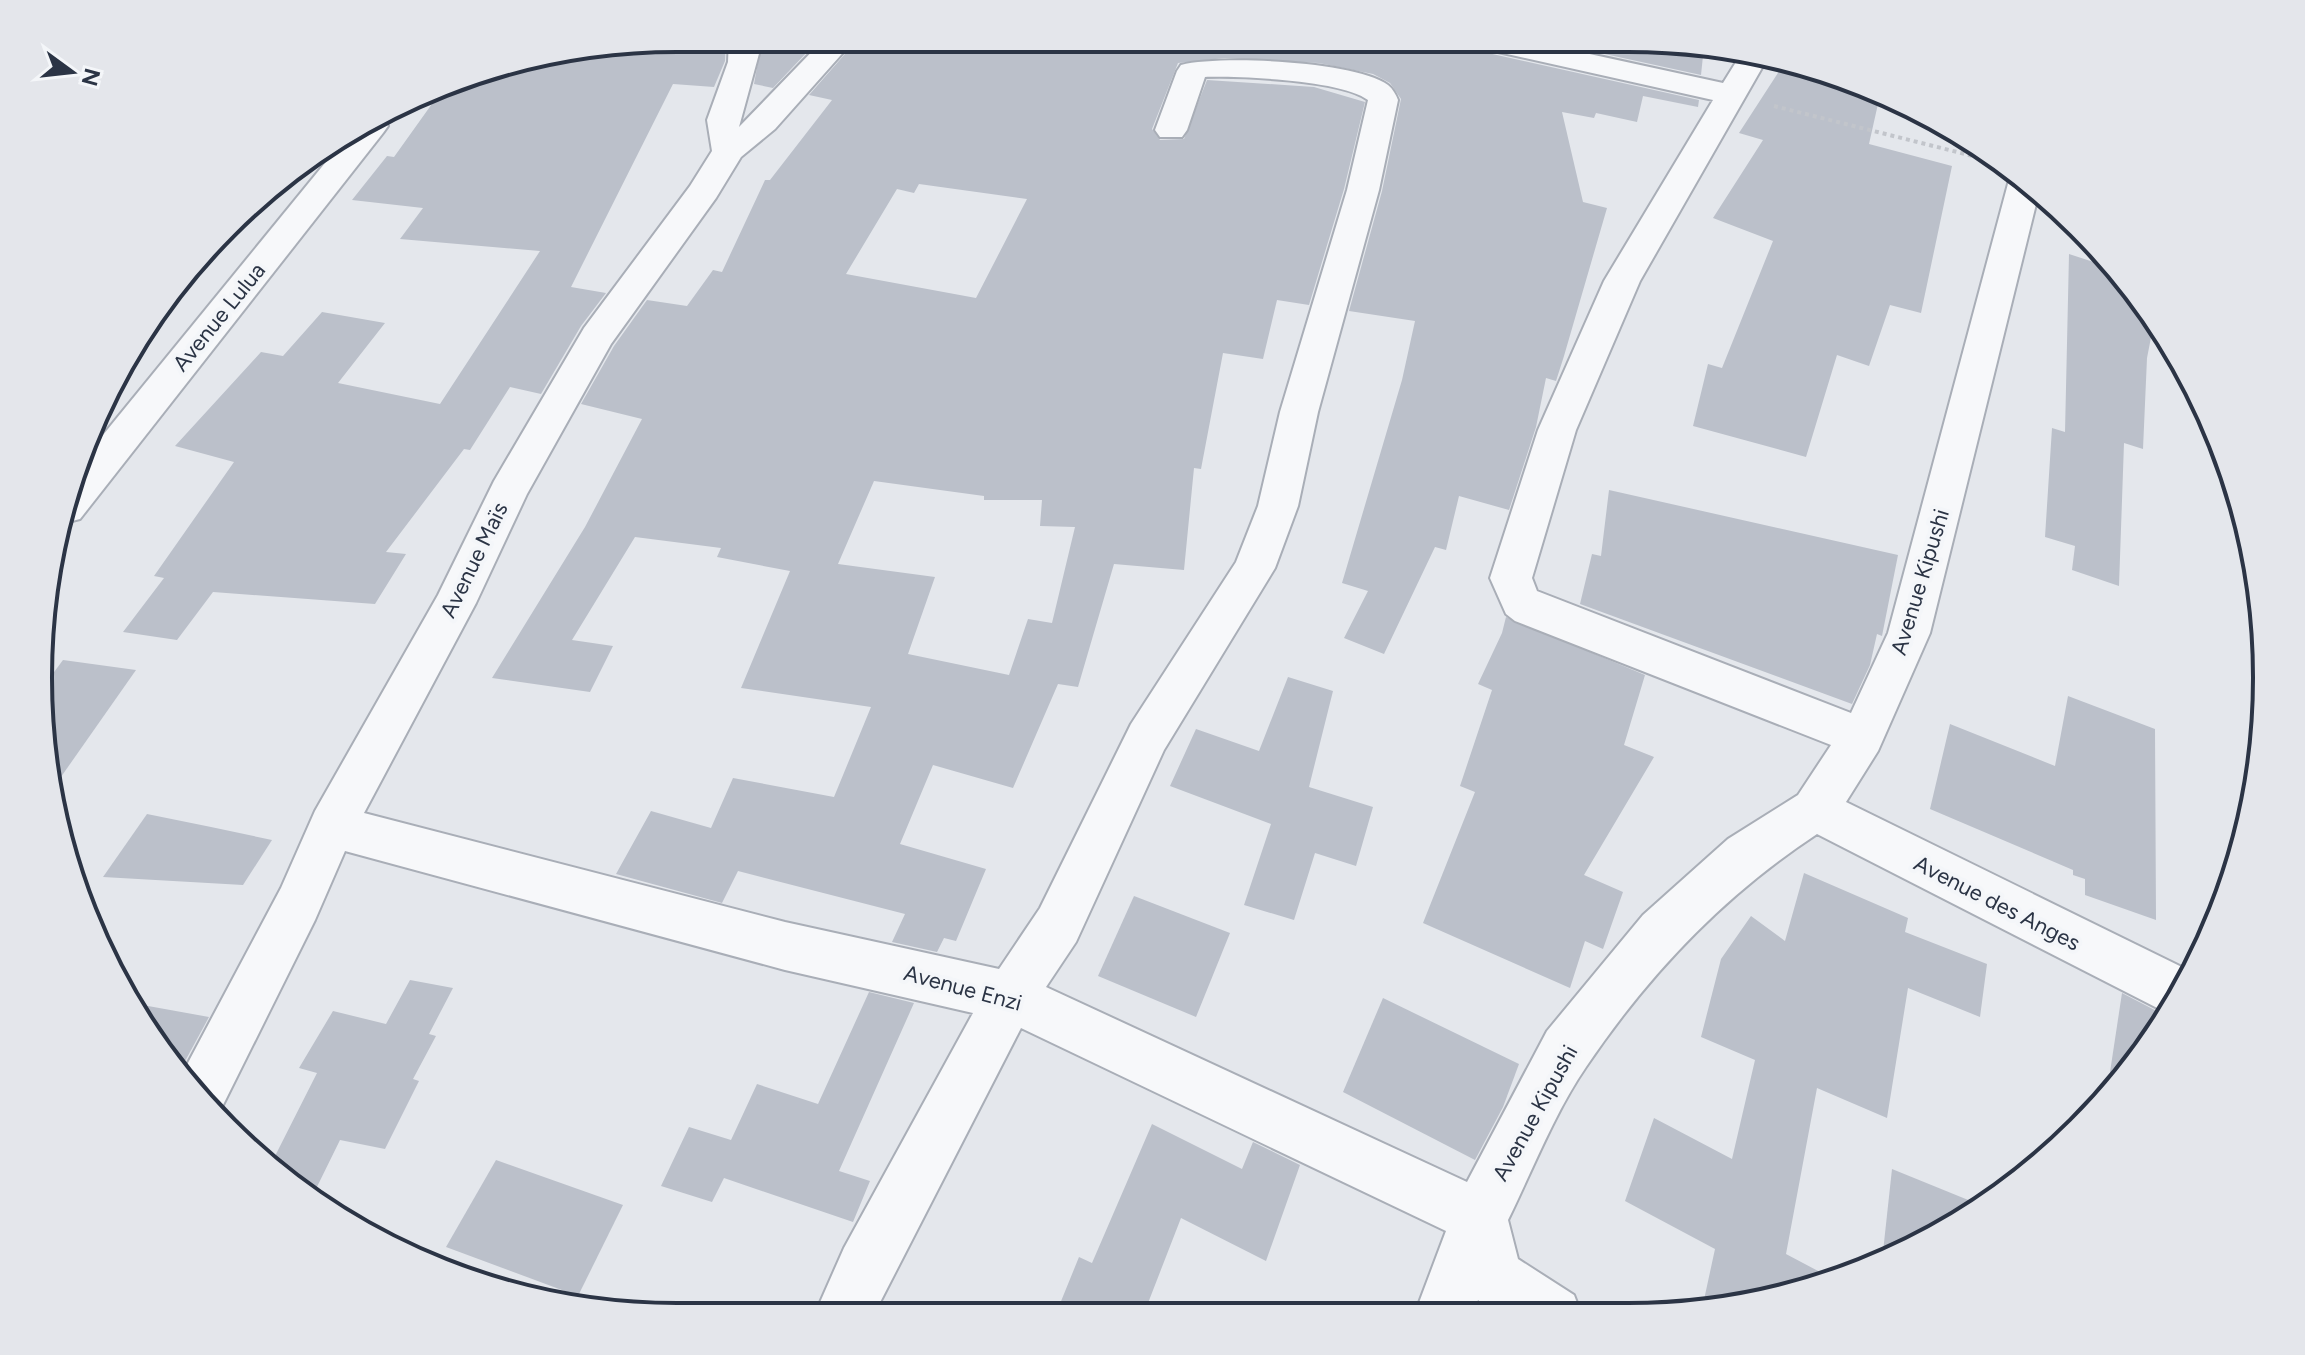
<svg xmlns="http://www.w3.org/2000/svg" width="2305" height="1355" viewBox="0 0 2305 1355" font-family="Figtree,sans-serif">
<rect width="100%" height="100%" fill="#e4e7ec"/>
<g fill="#bbc0ca" fill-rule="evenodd">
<polygon points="678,38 726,38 725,61 714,87 673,84 571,287 606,293 581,326 541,394 510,387 470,450 464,449 386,552 406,554 375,604 213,592 177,640 123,632 164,578 154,576 234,462 175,446 261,352 283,356 322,312 385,323 338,383 440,404 540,251 400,239 423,208 352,200 387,156 394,157 444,87 472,72"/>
<path d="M859 38 1462 39 1468 47 1479 51 1699 100 1698 107 1643 96 1637 122 1596 113 1594 118 1562 112 1583 202 1607 208 1564 356 1556 381 1546 378 1536 427 1509 510 1459 496 1446 550 1435 547 1384 654 1344 638 1368 591 1342 583 1402 380 1415 321 1349 311 1382 191 1401 99 1390 83 1373 74 1319 63 1225 58 1178 63 1152 129 1160 140 1184 139 1207 80 1314 87 1365 102 1344 189 1309 305 1277 300 1263 359 1223 353 1201 469 1194 468 1184 570 1114 564 1078 687 1058 684 1013 788 933 765 900 844 986 869 956 941 944 938 937 952 892 942 905 914 738 871 722 903 616 874 651 811 711 828 733 778 834 797 871 707 741 688 790 571 717 557 721 548 635 537 572 640 613 646 590 692 492 678 585 527 642 419 581 404 614 346 647 300 687 306 713 270 722 272 765 180H770L832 100 809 95ZM919 184 1027 199 976 298 846 274 897 189 914 193ZM874 481 984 496V500H1042L1040 526 1075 527 1052 623 1028 619 1009 675 908 654 935 577 838 564Z"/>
<polygon points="1536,39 1670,39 1704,46 1701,75"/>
<polygon points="762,40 809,50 773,88 754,84"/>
<polygon points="1785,62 1834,72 1880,95 1869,144 1952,166 1921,313 1890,305 1869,366 1837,355 1806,457 1693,426 1708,364 1722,368 1773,241 1713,218 1763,140 1739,133"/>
<polygon points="2069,254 2115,269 2155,317 2147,358 2143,449 2124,443 2119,586 2072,570 2075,546 2045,537 2052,428 2065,432"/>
<polygon points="1609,490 1898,555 1882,636 1877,634 1870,665 1852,704 1580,604 1592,554 1601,556"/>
<polygon points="1506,617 1645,675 1624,745 1654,757 1584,875 1623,892 1603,949 1585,941 1570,988 1423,923 1475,792 1460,786 1492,690 1478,684 1502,633"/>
<polygon points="63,660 136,670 56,784 40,691"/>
<polygon points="1288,677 1333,691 1309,787 1373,807 1356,866 1315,853 1294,920 1244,905 1271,824 1170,786 1196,729 1259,751"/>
<polygon points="2068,696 2155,729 2156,920 2085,895 2085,879 2073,875 2073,870 1930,809 1950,724 2055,766"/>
<polygon points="147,814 211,827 272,840 243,885 103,877"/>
<polygon points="1804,873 1908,918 1905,932 1987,964 1980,1017 1908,988 1887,1118 1817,1088 1786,1254 1837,1281 1702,1309 1715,1249 1625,1201 1654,1118 1732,1159 1755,1060 1701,1037 1721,959 1751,916 1785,941"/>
<polygon points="1134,896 1230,933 1196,1017 1098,976"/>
<polygon points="410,980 453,988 429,1034 436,1036 413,1079 419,1081 385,1149 340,1140 311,1199 272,1162 317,1073 299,1068 333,1011 386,1024"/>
<polygon points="869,992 914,1003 839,1171 870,1181 853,1222 724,1178 712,1202 661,1186 689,1127 731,1140 757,1084 818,1104"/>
<polygon points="2122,993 2168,1017 2159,1033 2107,1092"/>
<polygon points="1383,998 1519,1064 1503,1107 1475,1160 1343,1092"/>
<polygon points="137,1004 209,1017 178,1074 170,1066"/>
<polygon points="1152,1124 1242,1169 1253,1142 1300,1165 1266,1261 1181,1218 1143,1316 1055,1316 1079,1257 1092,1263"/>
<polygon points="496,1160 623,1205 578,1296 446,1247"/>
<polygon points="1892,1169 1983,1206 1947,1232 1882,1261"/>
</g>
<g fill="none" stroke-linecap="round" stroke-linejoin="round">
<defs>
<g id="minor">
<path d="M729 38H759L760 50 739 127 825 38H856L775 129 741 157 716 198 611 344 527 494 476 603 364 813 785 922 999 969 1040 908 1131 724 1236 562 1258 506 1280 412 1347 190 1368 100C1342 80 1239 76 1205 77L1187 130 1182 137H1160L1155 130 1177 71 1181 65C1220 55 1356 61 1388 85 1393 89 1396 95 1398 100L1379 190 1318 412 1298 506 1275 568 1164 750 1076 942 1046 987 1467 1182 1547 1031 1643 915 1728 839 1798 795 1831 745 1515 621 1506 614 1490 578 1538 430 1604 281 1713 100 1480 48 1470 45 1465 39H1521L1723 83 1741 54 1767 59 1640 281 1576 430 1532 578 1537 591 1851 713 1888 633 2009 180 2015 172 2039 192 1930 633 1878 751 1846 802 2192 972 2169 1014 1817 834C1724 895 1648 975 1586 1067 1555 1112 1532 1171 1508 1220L1518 1259 1574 1295 1582 1316H1496L1478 1300 1472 1316H1414L1446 1231 1021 1028 873 1316H814L844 1248 973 1013 785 970 345 851 315 920 219 1113 181 1076 281 888 315 811 438 595 494 481 584 328 690 186 712 151 707 120 728 62Z"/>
<polygon points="383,119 388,126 383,133 80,519 64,523 72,473 343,141"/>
</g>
</defs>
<use href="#minor" stroke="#a9aeb7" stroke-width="4"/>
<polyline stroke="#c2c5cb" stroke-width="4" stroke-dasharray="4 4" stroke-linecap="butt" points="1774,106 1989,160"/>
<use href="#minor" fill="#f7f8fa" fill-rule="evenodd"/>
</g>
<g text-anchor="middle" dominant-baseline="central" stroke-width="8" stroke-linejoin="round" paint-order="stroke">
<g font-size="22" fill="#2b3445" stroke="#f4f6f9">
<text transform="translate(219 317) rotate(-51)">Avenue Lulua</text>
<text transform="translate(474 560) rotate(-64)">Avenue Maïs</text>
<text transform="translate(1920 582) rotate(-73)">Avenue Kipushi</text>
<text transform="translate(1997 903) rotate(27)">Avenue des Anges</text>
<text transform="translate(963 988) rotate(15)">Avenue Enzi</text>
<text transform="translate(1535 1113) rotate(-61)">Avenue Kipushi</text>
</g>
</g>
<path d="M0 0H2305V1355H0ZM677 52H1628A625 625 0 0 1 2253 677V678A625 625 0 0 1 1628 1303H677A625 625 0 0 1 52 678V677A625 625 0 0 1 677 52Z" fill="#e4e6eb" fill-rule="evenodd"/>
<path fill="none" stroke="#2b3445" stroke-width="4" d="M677 52H1628A625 625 0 0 1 2253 677V678A625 625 0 0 1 1628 1303H677A625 625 0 0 1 52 678V677A625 625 0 0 1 677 52Z"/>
<g transform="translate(72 72) rotate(105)" stroke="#f4f6f9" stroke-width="6" paint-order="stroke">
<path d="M0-6L14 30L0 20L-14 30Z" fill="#2b3445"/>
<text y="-12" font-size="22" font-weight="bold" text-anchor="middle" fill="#2b3445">N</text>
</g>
</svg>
